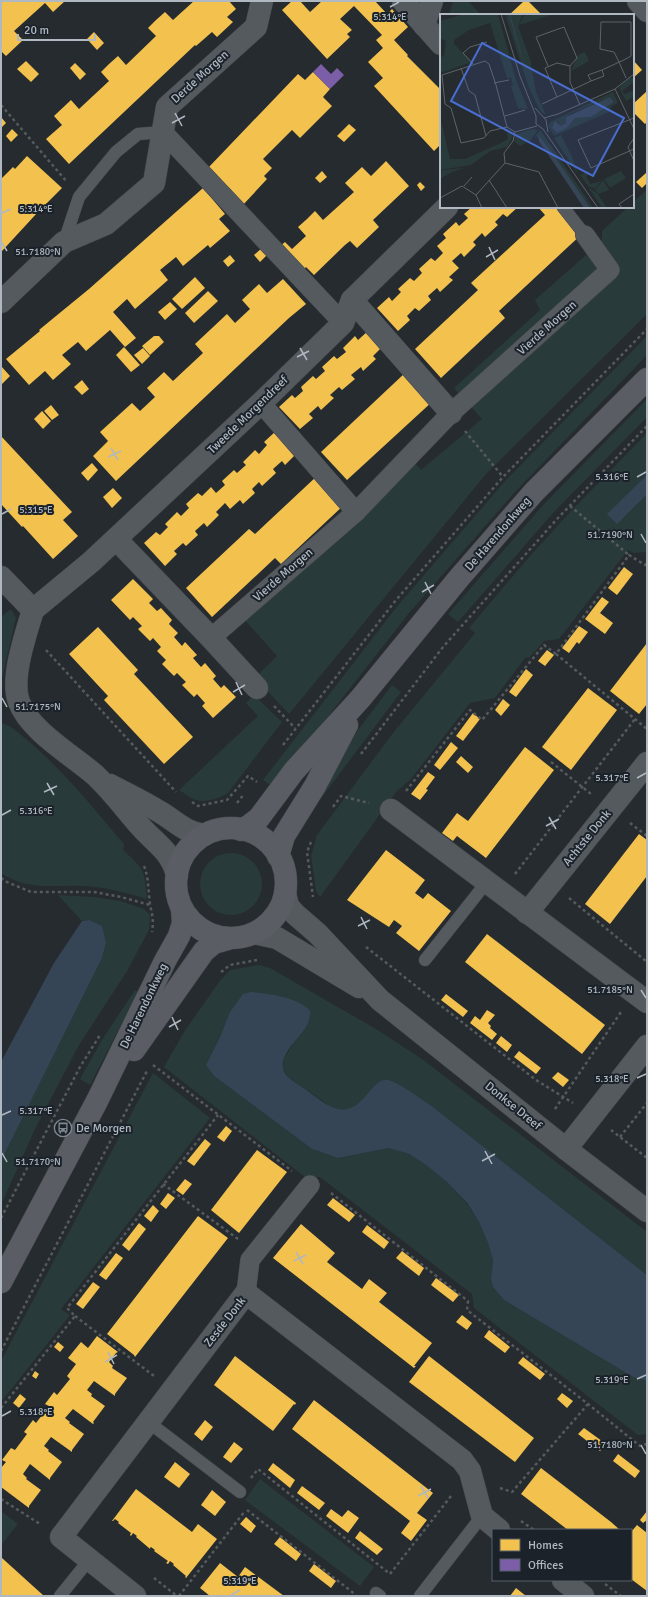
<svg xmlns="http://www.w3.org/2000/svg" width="648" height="1597" viewBox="0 0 648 1597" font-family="Signika,sans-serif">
<rect width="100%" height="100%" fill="#262b30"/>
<g fill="#293a3a">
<polygon points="453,1 468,1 481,15 449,15"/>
<polygon points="647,190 647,314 486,474 289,714 255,678 277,656 242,617 407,454 421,470 482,419 454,388 540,310 535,300 602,241 602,231 628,207 633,207 633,202"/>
<polygon points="647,336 647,355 516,491 409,613 273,787 263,780 399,604 506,480"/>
<polygon points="647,399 647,417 553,513 458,622 448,614 545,503"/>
<polygon points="647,433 647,552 633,553 628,550 559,639 544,641 530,657 525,658 495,698 470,703 411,779 396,792 320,897 316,891 311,856 317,835 393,733 475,633 469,628 530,556 572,510"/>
<polygon points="11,609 16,618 1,683 1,617"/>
<polygon points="392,685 401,692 322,797 320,794 358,730"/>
<path d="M254 695 282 722 228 793C220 798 206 803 196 800 190 798 184 793 179 790L258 716 246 703Z"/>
<path d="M1 723C11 725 18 733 26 739 63 770 93 808 124 844L123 850C145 870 144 869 147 899 130 894 113 889 96 887 63 882 31 894 1 873Z"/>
<circle cx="231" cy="884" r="31"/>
<polygon points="58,895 94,897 120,901 144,909 150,915 149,930 127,971 79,1045 35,1129 1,1205 1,1161 102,958 106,943 89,920 82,921"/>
<polygon points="259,965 270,968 376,1029 422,1059 647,1232 647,1275 433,1107 373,1088 364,1100 357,1105 348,1110 340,1110 330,1106 288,1077 283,1068 284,1058 309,1020 221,1035 206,1065 214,1076 312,1149 338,1158 389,1148 409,1154 426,1165 448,1183 468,1205 479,1222 488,1243 493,1260 491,1279 493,1287 504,1300 633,1377 647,1381 647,1434 638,1435 474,1308 472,1294 320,1177 305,1177 164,1067 184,1032 219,982 230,970"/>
<polygon points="135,990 138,992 90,1085 80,1079 102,1040"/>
<polygon points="153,1073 210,1118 61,1309 70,1315 1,1402 1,1361"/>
<polygon points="260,1479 374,1567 360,1586 245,1500"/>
<polygon points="1,1511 18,1524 1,1545"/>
</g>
<g fill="#364556">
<polygon points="647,475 647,494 617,524 607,514"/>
<polygon points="89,920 102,926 106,943 102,958 1,1161 1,1062 54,963 82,921"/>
<path d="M251 992C267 994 299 997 310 1011 310 1014 310 1018 309 1020 305 1035 280 1051 283 1068 285 1078 297 1083 305 1089 315 1096 326 1106 338 1109 363 1115 371 1077 388 1080 400 1083 422 1100 433 1107L647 1275V1381L633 1377 504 1300 493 1287 491 1279 493 1260 488 1243 479 1222 468 1204 448 1183 426 1165 409 1154 389 1148 338 1158 312 1149 214 1076 206 1065 221 1035 230 1012 243 994Z"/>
</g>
<g fill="#f2c14e">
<polygon points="1,1 65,1 53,12 45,3 14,31 23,40 6,56 1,51"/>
<polygon points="194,1 229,1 236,9 227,17 233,22 217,37 212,32 196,46 195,45 69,164 46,139 62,125 54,116 71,100 79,109 109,81 101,72 109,64 118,56 126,65 156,36 148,28 156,20 165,12 173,20"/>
<polygon points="292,1 300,1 310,12 322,1 375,1 387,14 392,9 408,27 394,40 408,55 407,56 441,90 441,144 434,151 374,86 383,78 368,62 383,48 376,40 382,35 354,6 340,19 352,30 347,34 350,37 327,59 282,10"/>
<polygon points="524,1 528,1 542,15 509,15"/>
<polygon points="94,32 104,43 97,50 87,39"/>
<polygon points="633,60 642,70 633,78"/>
<polygon points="26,61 39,74 31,82 17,69"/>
<polygon points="75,63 86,74 80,80 70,68"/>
<polygon points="313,72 330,89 323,97 332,106 300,138 292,130 263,159 272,168 264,176 267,179 242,206 230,194 232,191 208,168 298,74 305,80"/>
<polygon points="647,91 647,122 645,124 633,112 633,104"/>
<polygon points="1,117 6,123 1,128"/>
<polygon points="349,124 356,130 344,142 337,136"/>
<polygon points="12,129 18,135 11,142 6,136"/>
<polygon points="27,156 62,188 38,212 2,251 1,250 1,179 13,167 15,169"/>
<polygon points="386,161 409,186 373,220 379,227 357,248 350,241 345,245 314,275 306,267 302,272 279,247 285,242 292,249 306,236 298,227 307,219 315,211 323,220 354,192 345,183 362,167 371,176"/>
<polygon points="322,171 327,177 320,183 315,178"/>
<polygon points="646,173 647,174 647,183 642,188 636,182"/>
<polygon points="420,182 425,187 421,191 417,185"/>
<polygon points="203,188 225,214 219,219 230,231 210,248 208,245 183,266 176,257 160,270 168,280 135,309 127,299 113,312 136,338 125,347 110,330 86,351 78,342 62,355 71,364 53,380 45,371 29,385 6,359 40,331 39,330 56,316 89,289"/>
<polygon points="472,207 518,207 507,217 503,214 495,222 498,225 485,237 482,233 473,242 476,245 464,257 461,253 452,261 459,268 449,277 453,280 440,292 437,288 428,296 431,300 419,311 415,308 407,316 410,320 398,331 377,308 389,297 392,301 401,292 398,289 410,278 414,281 422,273 419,269 431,258 435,261 443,253 437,246 446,238 443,234 456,222 459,226 468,218 464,214"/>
<polygon points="538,207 559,207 583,233 499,311 505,318 441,378 415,349 478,290 471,283 545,215"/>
<polygon points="262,248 267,255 260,262 254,255"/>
<polygon points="230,255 235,261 228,267 223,261"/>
<polygon points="195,277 205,288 182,309 172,299"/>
<polygon points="283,279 306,304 289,318 116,481 93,456 108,441 100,432 132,403 140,411 155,397 147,388 164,372 173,381 203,353 195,344 227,314 235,323 250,309 242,300 259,284 267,293"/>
<polygon points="208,291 218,301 194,323 185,313"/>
<polygon points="170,302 177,309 165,320 158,312"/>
<polygon points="368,331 382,347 373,356 376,359 363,371 361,367 351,375 355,379 342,390 339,387 330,395 334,398 321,410 318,406 309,414 313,418 300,429 279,407 292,395 295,398 303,391 301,387 313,376 316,379 325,371 322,367 334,356 337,359 346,352 343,348 355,336 358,340"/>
<polygon points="154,336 159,336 164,342 150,355 142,346"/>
<polygon points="124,347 140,365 131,372 116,355"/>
<polygon points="143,348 150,356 142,364 134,355"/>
<polygon points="1,366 10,376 1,385"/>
<polygon points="406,372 433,401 347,480 321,452"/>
<polygon points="82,380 89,389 82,395 74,387"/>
<polygon points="51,405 59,415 52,420 44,411"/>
<polygon points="42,411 51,421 43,429 34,419"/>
<polygon points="276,431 297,453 285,465 282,461 273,469 276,473 262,486 259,482 252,489 255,493 243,504 240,500 230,509 225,503 216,512 219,515 207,527 204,523 195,531 198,535 186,546 183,543 174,551 177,554 165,566 144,543 156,532 160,535 168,527 165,524 177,512 181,516 189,508 186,504 198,493 202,496 211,487 216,493 225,485 222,481 234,470 237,473 246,465 243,462 255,450 259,454 267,445 264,442"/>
<polygon points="1,436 72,512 63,520 78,536 53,559 23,526 22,527 1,504"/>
<polygon points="92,463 98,470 88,481 81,473"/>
<polygon points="318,475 345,504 281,564 275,558 212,617 186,588 249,529 255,534"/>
<polygon points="113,488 122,498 112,508 103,497"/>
<polygon points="624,567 633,574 617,595 608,588"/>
<polygon points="133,579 153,599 149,603 157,611 161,608 172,620 169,624 178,633 174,637 182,646 185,642 197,655 193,658 201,667 205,663 216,676 213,679 221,688 224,685 236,697 213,718 202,706 205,703 197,694 194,697 182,685 186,682 177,673 174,676 162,664 166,660 157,651 161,647 153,638 150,641 138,629 142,626 133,617 130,620 111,600"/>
<polygon points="602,597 609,602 600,613 613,623 605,634 585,619"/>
<polygon points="579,626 588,632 579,644 577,642 569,653 562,648"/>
<polygon points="98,627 138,670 134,674 193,737 164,764 104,700 108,696 69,654"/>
<polygon points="647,643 647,704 639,714 610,691"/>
<polygon points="547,650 554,655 545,666 538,661"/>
<polygon points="526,669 533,675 516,697 509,692"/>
<polygon points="588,688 617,710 571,770 542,747"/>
<polygon points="503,699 510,705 501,716 495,710"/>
<polygon points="473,713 480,719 463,741 456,736"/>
<polygon points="451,742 458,748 440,770 434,765"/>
<polygon points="525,747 554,770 486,858 457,836 453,841 442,833 457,813 468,821"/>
<polygon points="461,756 473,767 468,773 456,762"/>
<polygon points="428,772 435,777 426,789 428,790 420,800 411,794"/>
<polygon points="639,834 647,840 647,876 610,924 585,904"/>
<polygon points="386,850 425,880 415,893 423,899 428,893 451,911 419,951 396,933 402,926 394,920 389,927 347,900"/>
<polygon points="487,934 605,1025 582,1054 465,962"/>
<polygon points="446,994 468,1011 463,1017 441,1000"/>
<polygon points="487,1010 495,1015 488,1023 491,1026 490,1028 497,1034 492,1040 470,1023 475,1016 480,1020"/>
<polygon points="501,1036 512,1045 507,1052 496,1043"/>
<polygon points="519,1051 541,1068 536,1074 514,1057"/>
<polygon points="558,1072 569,1080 563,1087 552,1078"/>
<polygon points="226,1126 232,1131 224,1142 217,1137"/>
<polygon points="205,1139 211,1144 194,1166 187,1161"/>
<polygon points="257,1150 287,1172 239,1233 211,1210"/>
<polygon points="185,1179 192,1184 183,1195 176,1190"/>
<polygon points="168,1193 175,1198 166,1209 160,1204"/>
<polygon points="333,1198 355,1215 349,1222 327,1205"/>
<polygon points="153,1205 159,1211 151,1222 144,1216"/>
<polygon points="198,1216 228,1238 135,1357 134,1355 107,1334"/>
<polygon points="139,1223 146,1229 129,1251 122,1245"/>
<polygon points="301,1224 335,1253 327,1262 362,1289 369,1279 387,1293 379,1302 432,1343 414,1366 416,1366 414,1368 273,1258"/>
<polygon points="367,1225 389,1242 384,1249 362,1232"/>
<polygon points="402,1251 424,1268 419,1276 396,1258"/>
<polygon points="116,1253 123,1258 106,1280 99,1275"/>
<polygon points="436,1278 459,1295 453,1302 431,1285"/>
<polygon points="93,1282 100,1287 83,1309 76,1304"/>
<polygon points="462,1315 472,1323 467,1330 456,1322"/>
<polygon points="489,1330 510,1347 505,1353 484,1337"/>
<polygon points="97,1336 118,1352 116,1353 109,1362 113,1366 112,1368 127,1378 115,1394 115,1396 94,1381 87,1390 92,1394 91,1396 105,1406 93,1422 94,1423 93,1424 73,1409 65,1418 70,1422 69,1423 84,1434 72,1450 72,1452 51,1437 44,1446 49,1450 48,1451 62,1462 50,1478 50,1480 30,1464 23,1474 27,1478 26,1479 41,1490 29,1506 29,1508 1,1487 1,1468 6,1462 2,1460 11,1448 15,1450 27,1434 24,1432 33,1420 36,1423 49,1406 45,1404 54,1392 57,1395 70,1379 67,1376 76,1364 68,1358 81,1342 88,1348"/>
<polygon points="58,1342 64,1347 60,1352 54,1347"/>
<polygon points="235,1356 296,1403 295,1405 294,1404 273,1431 214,1385"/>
<polygon points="429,1356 534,1438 515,1462 409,1382"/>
<polygon points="523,1357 545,1374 540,1380 518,1363"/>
<polygon points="35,1371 39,1374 36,1379 32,1376"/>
<polygon points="562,1393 573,1401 567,1408 557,1399"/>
<polygon points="20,1394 26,1399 19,1408 13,1403"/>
<polygon points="314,1400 433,1493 417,1513 427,1520 411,1541 401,1533 410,1521 292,1429"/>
<polygon points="205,1420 213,1427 202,1441 194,1434"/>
<polygon points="584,1428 606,1444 600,1451 578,1434"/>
<polygon points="234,1442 243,1449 231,1463 223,1457"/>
<polygon points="618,1454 640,1471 635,1478 613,1461"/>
<polygon points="175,1462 190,1474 179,1488 164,1477"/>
<polygon points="273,1463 295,1480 290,1488 268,1470"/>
<polygon points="541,1468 611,1522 620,1530 568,1530 521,1494"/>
<polygon points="302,1486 325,1503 319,1510 297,1493"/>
<polygon points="136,1489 192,1532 198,1524 217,1539 186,1578 185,1577 186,1576 173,1565 174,1564 170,1561 168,1564 166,1563 168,1561 154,1551 155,1550 151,1547 149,1549 149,1548 136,1537 137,1536 133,1533 131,1536 130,1535 131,1533 118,1523 119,1522 115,1519 113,1521 112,1521"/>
<polygon points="212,1490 226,1502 215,1516 201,1505"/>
<polygon points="331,1509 342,1517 348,1510 359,1518 348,1533 326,1516"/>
<polygon points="647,1511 647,1520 643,1523 640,1520"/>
<polygon points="246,1517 256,1526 251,1533 240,1524"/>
<polygon points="637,1525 647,1533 647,1591 631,1579 631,1532"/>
<polygon points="360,1531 383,1549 377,1555 355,1538"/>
<polygon points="280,1537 301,1554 296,1561 274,1544"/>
<polygon points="2,1558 44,1596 1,1596"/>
<polygon points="220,1563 238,1577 245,1567 284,1596 210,1596 200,1588"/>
<polygon points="314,1564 336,1581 331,1588 309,1571"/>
<polygon points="516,1588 526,1596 510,1596"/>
</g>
<polygon fill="#7b5ea7" points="321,64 331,74 337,68 344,75 330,89 313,72"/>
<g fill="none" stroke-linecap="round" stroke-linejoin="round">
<defs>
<g id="service">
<polyline points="563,207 585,235"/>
<polyline points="64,242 79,197 116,152 138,134 163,132"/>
<polyline points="425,960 486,883"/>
<polyline points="147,1421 240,1492"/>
<polyline points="376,1593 380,1596"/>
<polyline points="60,1596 89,1560"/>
<polyline points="420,1596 482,1516"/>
</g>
<g id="pedestrian">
<polyline points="163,132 343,323"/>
<polyline points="261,403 356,512"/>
<polyline points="211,638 356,512 451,413 610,270 585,235"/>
<polyline points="246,1293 250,1260 310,1185"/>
</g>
<g id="minor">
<polyline points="403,1 441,44"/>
<polyline points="638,1 647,11"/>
<polyline points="424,25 432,1"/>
<polyline points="352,300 451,413"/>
<polyline points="1,302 64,242 106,224 154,183 167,107 256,27 262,1"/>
<polyline points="116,539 211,638 257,688"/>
<polyline points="1,577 33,610"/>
<polyline points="33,610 91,562 261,403 343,323 352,300 447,207"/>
<path d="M33 610C26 634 10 678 19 702 30 731 72 755 95 775 112 791 126 810 141 827 157 845 170 850 177 875"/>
<path d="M110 785C127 794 144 802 160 812 177 822 184 832 204 835"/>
<polyline points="391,810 647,1002"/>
<polyline points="285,893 288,906 295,914 318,934 380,1000 566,1149 647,1211"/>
<polyline points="527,913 647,763"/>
<polyline points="254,933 277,938 359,987"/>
<polyline points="566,1149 647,1046"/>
<polyline points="563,1580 583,1596"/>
<polyline points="135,1596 61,1537 246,1293 462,1460 470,1471 482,1516 499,1530"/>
</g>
<g id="secondary">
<circle cx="231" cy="883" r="55"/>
<polyline points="241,830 250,825 259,818 294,771 360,699 459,578 534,492 647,379"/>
<polyline points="278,856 284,836 315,786 347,725"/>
<polyline points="134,1050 204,951 214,943 228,939"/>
<polyline points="1,1282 97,1101 165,961 179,936 183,923 182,909"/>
</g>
</defs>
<use href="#service" stroke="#44474b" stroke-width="13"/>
<use href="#pedestrian" stroke="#44474b" stroke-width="20"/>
<use href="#minor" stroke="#44474b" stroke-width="23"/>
<use href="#secondary" stroke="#44474b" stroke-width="23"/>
<g stroke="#555a5d" stroke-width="2.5" stroke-dasharray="3 3" stroke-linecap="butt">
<polyline points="1,105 67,182"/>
<polyline points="465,431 503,477"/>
<polyline points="570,506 629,555"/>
<polyline points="46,650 176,792"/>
<polyline points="556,654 647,729"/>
<polyline points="274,706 295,728"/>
<polyline points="283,745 396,600 503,477 647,329"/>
<polyline points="361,754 443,647 557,519 647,426"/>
<polyline points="551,762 591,794"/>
<polyline points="406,791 470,710 482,720 544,645 556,654 629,555 645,565 647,563"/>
<polyline points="192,802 198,806 227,800 248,776 257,782"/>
<polyline points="237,803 244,794"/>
<polyline points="333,807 341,796 369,803"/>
<polyline points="630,823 647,836"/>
<polyline points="311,842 307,852 313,897"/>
<path d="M144 866C149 878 148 891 150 904 152 915 154 920 152 932"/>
<polyline points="515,874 635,719"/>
<polyline points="1,878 7,882 31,892 94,892 121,897 150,905"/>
<polyline points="569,898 647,962"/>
<polyline points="366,947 536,1080 573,1103"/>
<polyline points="221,972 230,965 257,960"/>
<polyline points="153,1065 292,1171"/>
<polyline points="555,1109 621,1012"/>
<polyline points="611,1130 647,1158"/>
<polyline points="620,1137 647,1103"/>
<polyline points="163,1184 238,1239"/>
<polyline points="331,1193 468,1301 467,1310 588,1404 640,1446 647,1444"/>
<polyline points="1,1218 80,1067 100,1035"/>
<polyline points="75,1316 154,1376"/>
<polyline points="1,1351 147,1071"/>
<polyline points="1,1408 75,1316 67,1308 218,1115"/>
<polyline points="251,1478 258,1469 390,1574"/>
<polyline points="500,1488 512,1492 588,1404"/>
<polyline points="1,1499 40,1524"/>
<polyline points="247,1510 356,1595"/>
<polyline points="521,1521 534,1530"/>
<polyline points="390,1574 451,1496"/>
<polyline points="154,1578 177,1596"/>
<polyline points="605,1584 621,1596"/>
<polyline points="179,1596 245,1511"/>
</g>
<use href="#service" stroke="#555a5f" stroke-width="12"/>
<use href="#pedestrian" stroke="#555a5f" stroke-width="19"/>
<use href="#minor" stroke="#555a5f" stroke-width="22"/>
<use href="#secondary" stroke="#5a5e64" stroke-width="22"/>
</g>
<path fill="none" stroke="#b0b8c2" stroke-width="1.5" d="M390 7 399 2M175 113 182 126M172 123 185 116M2 213 11 209M2 243 7 251M489 247 495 260M486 257 498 250M300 348 307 360M297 357 309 351M111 448 118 460M108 457 121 451M637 477 646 472M2 514 11 509M641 534 646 543M425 582 431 594M422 592 434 585M236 682 242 695M233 692 245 685M2 698 7 707M637 778 646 773M47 783 54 795M44 792 57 786M2 815 11 810M549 817 556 829M546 826 559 819M361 917 367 929M358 926 370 920M641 990 646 998M172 1017 178 1030M169 1027 181 1020M637 1078 646 1074M2 1115 11 1111M485 1151 492 1164M2 1153 7 1162M482 1161 495 1154M296 1252 303 1264M294 1261 306 1255M108 1352 114 1364M105 1362 117 1355M637 1379 646 1375M2 1416 11 1411M641 1445 646 1454M421 1486 428 1498M418 1496 431 1489M231 1595 240 1590"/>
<defs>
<symbol id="bus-ring" viewBox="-11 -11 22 22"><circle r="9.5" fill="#1b222a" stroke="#80878f" stroke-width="1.5"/><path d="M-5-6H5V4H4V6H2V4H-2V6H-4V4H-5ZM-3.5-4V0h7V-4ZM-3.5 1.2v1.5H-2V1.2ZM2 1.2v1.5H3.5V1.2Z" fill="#80878f"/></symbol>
</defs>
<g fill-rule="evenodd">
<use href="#bus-ring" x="53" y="1118" width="20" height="20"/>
</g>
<g text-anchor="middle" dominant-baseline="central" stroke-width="4" stroke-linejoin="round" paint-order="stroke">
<g font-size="12" fill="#b0b8c2" stroke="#1b222a">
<text transform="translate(200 77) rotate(-42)">Derde Morgen</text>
<text transform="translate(547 328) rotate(-42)">Vierde Morgen</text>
<text transform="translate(248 415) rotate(-44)">Tweede Morgendreef</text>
<text transform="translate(498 534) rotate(-49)">De Harendonkweg</text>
<text transform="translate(283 575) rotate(-41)">Vierde Morgen</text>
<text transform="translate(587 838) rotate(-51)">Achtste Donk</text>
<text transform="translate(144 1006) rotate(-64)">De Harendonkweg</text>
<text transform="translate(513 1106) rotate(39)">Donkse Dreef</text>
<text transform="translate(225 1322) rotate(-52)">Zesde Donk</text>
</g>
<g font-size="12" fill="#b0b8c2" stroke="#1b222a" text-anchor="start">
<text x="76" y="1128">De Morgen</text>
</g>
</g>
<g transform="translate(440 14)">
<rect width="194" height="194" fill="#262b30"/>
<path d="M24 0H58L76 66 88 95 78 94 71 72 73 71 71 64H67L50 9 29 16 14 26V30L32 48 0 59V43L4 42 6 27 0 24V7ZM65 0H83L78 12 90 45 96 78 106 101 101 98 89 74ZM85 0H114L79 11ZM145 38 149 47 131 57 138 41ZM189 64H194V68L182 77 185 80 194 76V83L186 87 179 74ZM173 78 178 89 172 92 169 98 114 122 108 112 110 108ZM170 83 174 88 151 103 135 104 130 111 116 119 112 114 117 107 121 112 126 109V103L130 100ZM0 102 10 145H25L61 129 68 125 66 114 73 119 72 124 67 133 50 137 31 151 0 156ZM92 115 98 116 90 127 80 132 74 127 76 120ZM99 117H101L153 194H150L114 141 97 122 94 124ZM121 121 132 143 138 160 114 124ZM24 154 12 158 0 165 2 156ZM148 157 149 161 146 162 150 170 161 167 155 175 148 172 140 161ZM181 157 186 164 170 174 164 165ZM163 166 169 176 159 180 155 176ZM148 173 157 179 167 194H162Z" fill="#293a3a" fill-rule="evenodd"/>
<path d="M69 0H70L86 57 76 25ZM170 83 174 88 151 103 135 104 128 113 117 119 112 114 115 107 121 112 126 109V103ZM98 121 114 141 150 194H144L99 127Z" fill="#364556"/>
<path fill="none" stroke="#5d636a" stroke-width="1" d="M61 0 80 62 96 102V110L103 115 158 194M45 47 49 50 56 71 67 113 50 117 44 124 21 129 11 94 5 90 2 61ZM33 50 23 39 30 33 47 28M108 52 96 23 124 13 137 44 130 52 117 49 105 54 117 83M130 52V68L140 91M21 54 29 77 35 81 46 122M151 67 164 62 162 56 175 50 179 48 182 47 191 42V8H161L160 35 174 38 179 48 186 64M54 69 69 66M175 75 194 115M102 90 151 67 148 61 162 56M95 94 106 106 108 118M65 102 85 96M104 104 118 100 175 75 194 60M194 104 138 126 151 154 194 135M67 113 75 118 97 112M194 124 188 133 194 147M65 149 99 158 118 194M49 166 67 194M24 172 32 163M0 184 22 172 36 181M42 194 36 181 65 149 64 139 73 127 75 118M182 194 179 190 194 180"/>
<path fill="#496ed1" fill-opacity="0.15" stroke="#496ed1" stroke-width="2" d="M42 29 184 104 153 162 11 87Z"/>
<rect width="194" height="194" fill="none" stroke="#b0b8c2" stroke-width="2"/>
</g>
<g font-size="10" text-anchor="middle" fill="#b0b8c2" stroke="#1b222a" stroke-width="4" stroke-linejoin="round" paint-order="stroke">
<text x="390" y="20">5.314°E</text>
<text x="36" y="212">5.314°E</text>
<text x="38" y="255">51.7180°N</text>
<text x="612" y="480">5.316°E</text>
<text x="36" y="513">5.315°E</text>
<text x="610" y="538">51.7190°N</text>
<text x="38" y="710">51.7175°N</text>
<text x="612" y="781">5.317°E</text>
<text x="36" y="814">5.316°E</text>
<text x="610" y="993">51.7185°N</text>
<text x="612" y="1082">5.318°E</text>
<text x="36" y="1114">5.317°E</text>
<text x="38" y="1165">51.7170°N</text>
<text x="612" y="1383">5.319°E</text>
<text x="36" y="1415">5.318°E</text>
<text x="610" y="1448">51.7180°N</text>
<text x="240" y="1584">5.319°E</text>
</g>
<rect width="648" height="1597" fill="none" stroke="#b0b8c2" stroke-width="4"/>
<rect x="492" y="1529" width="140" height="52" fill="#1b222a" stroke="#575e67"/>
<rect x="500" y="1539" width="20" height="12" fill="#f2c14e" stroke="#575e67"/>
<text x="528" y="1549" font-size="12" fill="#b0b8c2">Homes</text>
<rect x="500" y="1559" width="20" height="12" fill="#7b5ea7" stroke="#575e67"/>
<text x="528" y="1569" font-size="12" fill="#b0b8c2">Offices</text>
<path d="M18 34v6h77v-6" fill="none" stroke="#b0b8c2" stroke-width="2"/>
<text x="24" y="34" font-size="12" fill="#b0b8c2" stroke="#1b222a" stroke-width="3" paint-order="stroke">20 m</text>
</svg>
